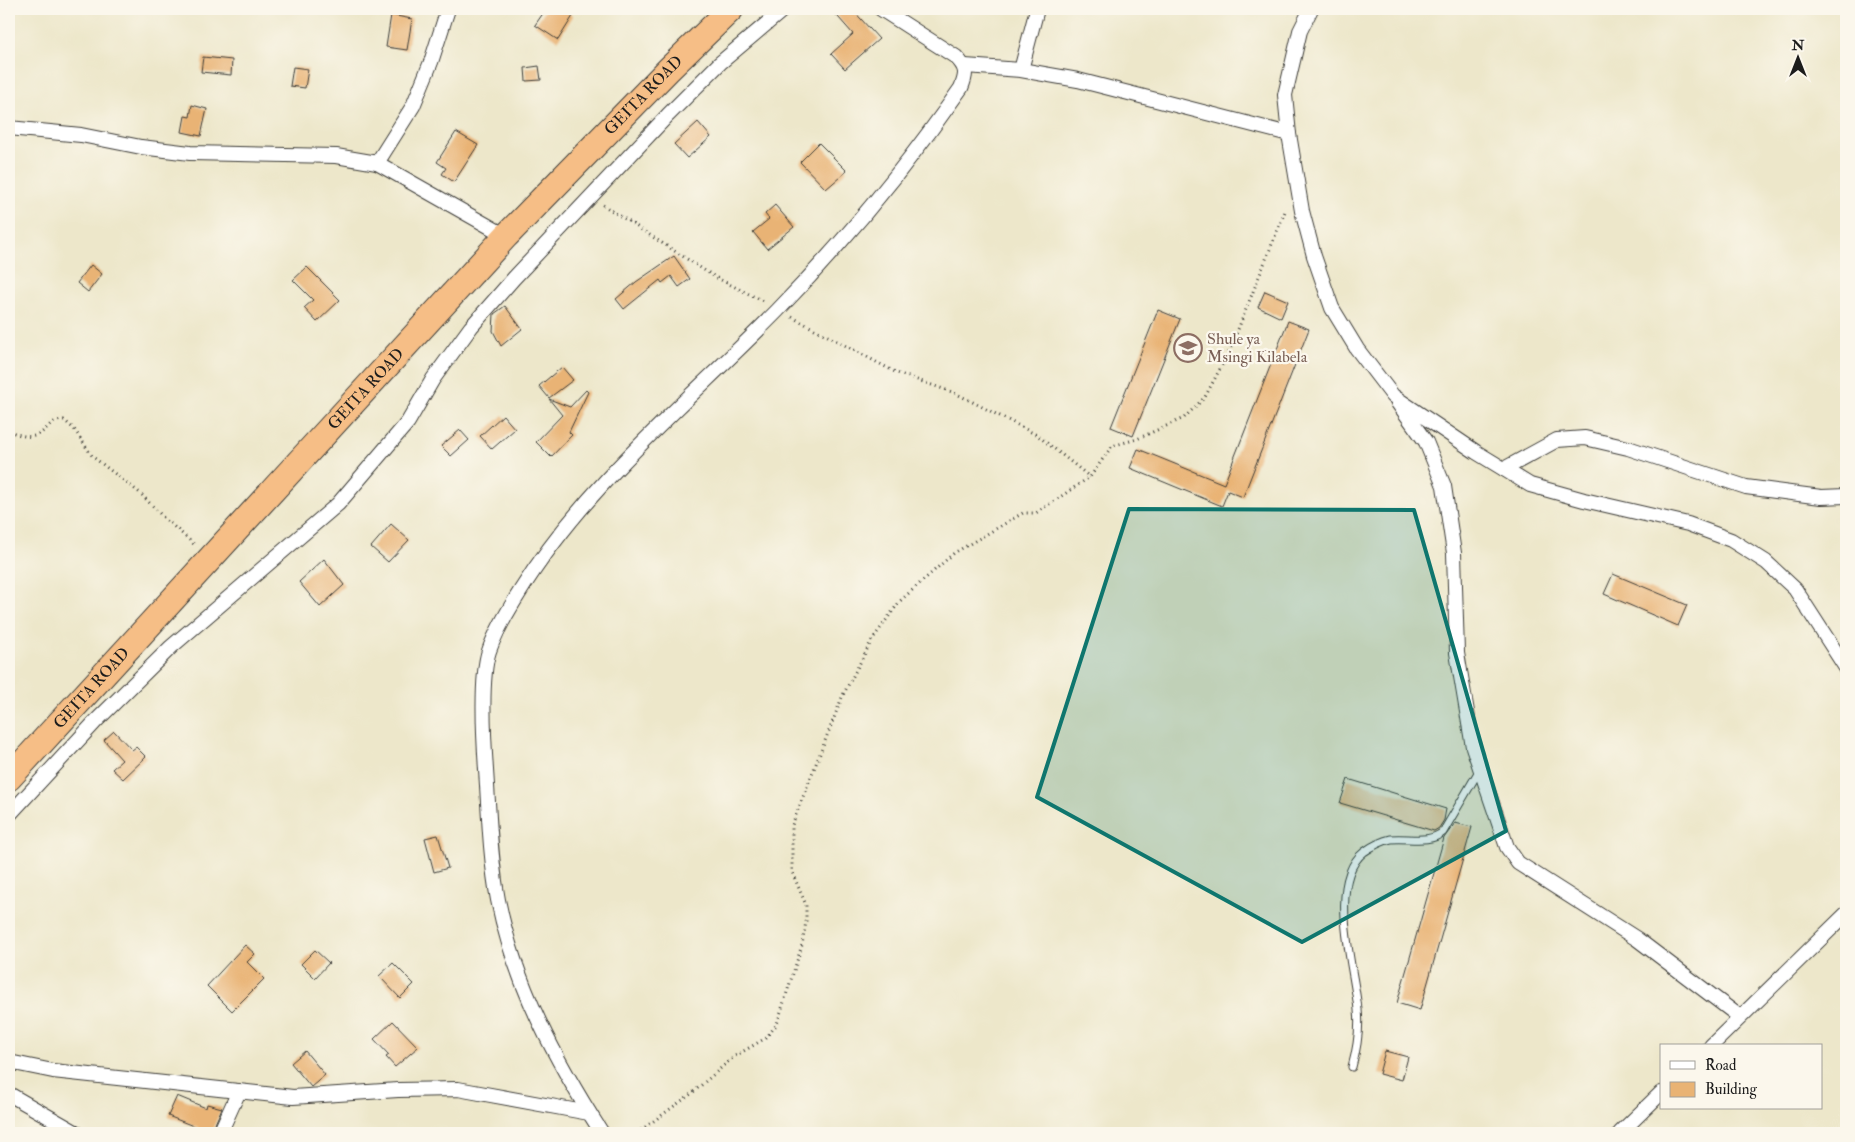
<svg xmlns="http://www.w3.org/2000/svg" width="1855" height="1142" viewBox="0 0 1855 1142" font-family="'IM FELL Double Pica',serif">
<rect width="100%" height="100%" fill="#fbf7ec"/>
<filter id="ink" filterUnits="userSpaceOnUse"><feTurbulence type="fractalNoise" baseFrequency=".02" numOctaves="2"/><feDisplacementMap in="SourceGraphic" scale="10" xChannelSelector="R" yChannelSelector="G"/><feConvolveMatrix kernelMatrix="1 2 1 2 8 2 1 2 1" color-interpolation-filters="sRGB"/></filter>
<filter id="wash" filterUnits="userSpaceOnUse"><feTurbulence type="fractalNoise" baseFrequency=".0096" numOctaves="4" result="noise"/><feDisplacementMap in="SourceGraphic" scale="20" xChannelSelector="R" yChannelSelector="G"/><feGaussianBlur stdDeviation="1.12" result="paint"/><feColorMatrix in="noise" values="0 0 0 0 0 0 0 0 0 0 0 0 0 0 0 0 0 1.4 0 .05"/><feComposite in="paint" operator="in"/></filter>
<g filter="url(#wash)">
<rect width="100%" height="100%" fill="#ede7ca"/>
<g id="blocks">
<g fill="#e9b374">
<polygon points="546,9 563,9 573,16 558,40 535,25"/>
<polygon points="831,9 852,9 879,39 845,69 831,54 853,34"/>
<polygon points="391,15 412,19 407,50 386,47"/>
<polygon points="203,57 232,60 231,75 201,72"/>
<polygon points="539,66 541,80 526,81 525,68"/>
<polygon points="293,67 308,69 305,88 290,86"/>
<polygon points="192,105 207,109 201,136 182,132 185,116 190,117"/>
<polygon points="698,122 711,137 687,158 674,144"/>
<polygon points="456,132 478,145 454,182 442,174 446,168 437,162"/>
<polygon points="819,143 847,171 826,189 800,162"/>
<polygon points="775,205 794,227 767,249 753,232 769,219 765,214"/>
<polygon points="674,256 690,279 679,287 671,276 662,283 660,280 624,309 616,299 636,282"/>
<polygon points="91,265 102,274 88,292 77,283"/>
<polygon points="307,267 340,300 317,322 304,308 313,300 293,280"/>
<polygon points="1265,291 1288,301 1281,318 1258,307"/>
<polygon points="505,306 522,329 501,346 493,331 494,314"/>
<polygon points="1158,310 1180,319 1133,436 1111,427"/>
<polygon points="1288,321 1309,329 1243,497 1228,491 1222,506 1130,468 1138,449 1224,484"/>
<polygon points="562,367 573,380 549,398 539,386"/>
<polygon points="586,390 588,392 569,432 572,435 551,457 536,442 562,415 549,399 570,407"/>
<polygon points="503,415 515,429 492,449 480,436"/>
<polygon points="460,430 469,440 451,456 441,446"/>
<polygon points="391,524 409,540 388,562 371,547"/>
<polygon points="324,559 344,585 320,607 299,582"/>
<polygon points="1613,574 1687,605 1678,626 1604,594"/>
<polygon points="114,731 132,750 136,747 146,757 123,779 112,769 122,760 104,740"/>
<polygon points="1348,779 1446,809 1444,820 1439,828 1434,831 1340,803"/>
<polygon points="1455,823 1472,827 1420,1010 1397,1003 1444,838"/>
<polygon points="438,835 448,868 434,872 425,838"/>
<polygon points="245,945 255,954 247,962 264,979 232,1011 207,986"/>
<polygon points="315,950 329,963 315,978 301,964"/>
<polygon points="393,963 414,984 400,998 379,976"/>
<polygon points="393,1021 418,1047 395,1067 386,1057 389,1055 374,1039"/>
<polygon points="305,1051 325,1075 311,1087 291,1063"/>
<polygon points="1385,1051 1408,1057 1402,1080 1379,1074"/>
<polygon points="177,1096 206,1108 207,1104 222,1108 211,1133 168,1116"/>
</g>
</g>
</g>
<g filter="url(#ink)">
<use href="#blocks" fill-opacity="0" stroke="#3b3a36" stroke-width="1"/>
<g fill="none" stroke-linecap="round" stroke-linejoin="round">
<defs>
<path id="lane" d="M1352 1067C1357 1049 1360 1028 1358 1010 1355 970 1326 882 1364 852 1371 847 1382 841 1391 839 1408 837 1429 844 1443 832L1480 769"/>
<g id="street">
<polyline points="1311,9 1300,31 1285,95 1289,134 1302,211 1314,256 1332,308 1357,349 1393,396 1476,452 1530,485 1584,500 1688,524 1731,540 1766,562 1795,589 1846,668"/>
<polyline points="965,66 1021,70 1078,80 1289,134"/>
<polyline points="1021,70 1037,9"/>
<polyline points="9,128 81,135 141,147 190,153 336,156 377,163 506,236"/>
<polyline points="377,163 413,106 431,62 448,9"/>
<polyline points="1398,403 1426,442 1444,486 1454,553 1457,653 1473,747 1507,847 1518,863 1637,939 1740,1017"/>
<polyline points="1504,469 1557,440 1585,438 1628,448 1746,487 1821,497 1846,496"/>
<polyline points="9,815 96,721 171,647 338,504 408,422 433,379 471,327 514,278 668,115 720,63 784,9"/>
<polyline points="1711,1046 1846,914"/>
<polyline points="9,1062 53,1071 293,1097 398,1090 458,1089 589,1113"/>
<polyline points="9,1094 77,1133"/>
<polyline points="220,1133 239,1091"/>
<path d="M602 1133C556 1061 515 985 498 900 490 857 489 813 486 770 484 741 480 678 489 651 496 630 509 609 521 590 588 482 690 400 778 310 845 241 906 167 961 88 967 74 967 68 956 57L881 9"/>
<polyline points="1620,1133 1661,1093"/>
</g>
<g id="highway">
<path id="s1" d="M9 778 506 236 668 70 731 9"/>
</g>
</defs>
<use href="#lane" stroke="#3b3a36" stroke-width="9"/>
<use href="#street" stroke="#3b3a36" stroke-width="16"/>
<use href="#highway" stroke="#3b3a36" stroke-width="27"/>
<g stroke="#3b3a36" stroke-width="3" stroke-dasharray="1 4" stroke-linecap="butt">
<polyline points="603,205 715,277 765,302"/>
<polyline points="792,317 897,373 955,393 1037,435 1090,477"/>
<path d="M9 431C17 434 28 439 37 435 49 430 47 421 64 420L74 429 93 457 140 493 163 517 196 546"/>
<polyline points="637,1133 691,1094 735,1056 766,1038 777,1024 802,945 806,922 806,905 792,872 792,825 843,695 872,640 900,601 954,553 1023,513 1036,513 1090,477 1112,446 1137,439 1184,418 1205,397 1229,352 1286,209"/>
</g>
<use href="#lane" stroke="#fff" stroke-width="7"/>
<use href="#street" stroke="#fff" stroke-width="14"/>
<use href="#highway" stroke="#f6be86" stroke-width="25"/>
</g>
</g>
<path fill="#0f766e" fill-opacity="0.2" stroke="#0f766e" stroke-width="4" stroke-linejoin="round" d="M1129 509 1414 510 1506 831 1302 942 1037 797Z"/>
<defs>
<symbol id="school-ring" viewBox="-11 -11 22 22"><circle r="9.5" fill="#fbf7ec" stroke="#8d6e63" stroke-width="1.5"/><path d="M0-5L7-2L0 1L-7-2ZM-4 1L0 2.5L4 1V4Q0 6-4 4Z" fill="#8d6e63"/></symbol>
</defs>
<g fill-rule="evenodd">
<use href="#school-ring" x="1172" y="332" width="32" height="32"/>
</g>
<g text-anchor="middle" dominant-baseline="central" stroke-width="4.5" stroke-linejoin="round" paint-order="stroke">
<g font-size="16" fill="#1c1c1c" stroke="#fbf7ec">
<text stroke="none"><textPath href="#s1" startOffset="932">GEITA ROAD</textPath></text>
<text stroke="none"><textPath href="#s1" startOffset="528">GEITA ROAD</textPath></text>
<text stroke="none"><textPath href="#s1" startOffset="122">GEITA ROAD</textPath></text>
</g>
<g font-size="16" fill="#785e54" stroke="#fbf7ec" text-anchor="start">
<text x="1207" y="339">Shule ya<tspan x="1207" dy="18">Msingi Kilabela</tspan></text>
</g>
</g>
<rect width="1855" height="1142" fill="none" stroke="#fbf7ec" stroke-width="30"/>
<rect x="1660" y="1044" width="162" height="65" fill="#fbf7ec" stroke="#a29f99"/>
<rect x="1670" y="1061" width="25" height="8" fill="#ffffff" stroke="#a29f99"/>
<text x="1705" y="1070" font-size="15" fill="#1c1c1c">Road</text>
<rect x="1670" y="1082" width="25" height="15" fill="#e9b374" stroke="#a29f99"/>
<text x="1705" y="1094" font-size="15" fill="#1c1c1c">Building</text>
<g transform="translate(1798 58)" stroke="#fbf7ec" stroke-width="4" paint-order="stroke">
<path d="M0-4L9 19L0 12L-9 19Z" fill="#1c1c1c"/>
<text y="-8" font-size="14" font-weight="bold" text-anchor="middle" fill="#1c1c1c">N</text>
</g>
</svg>
